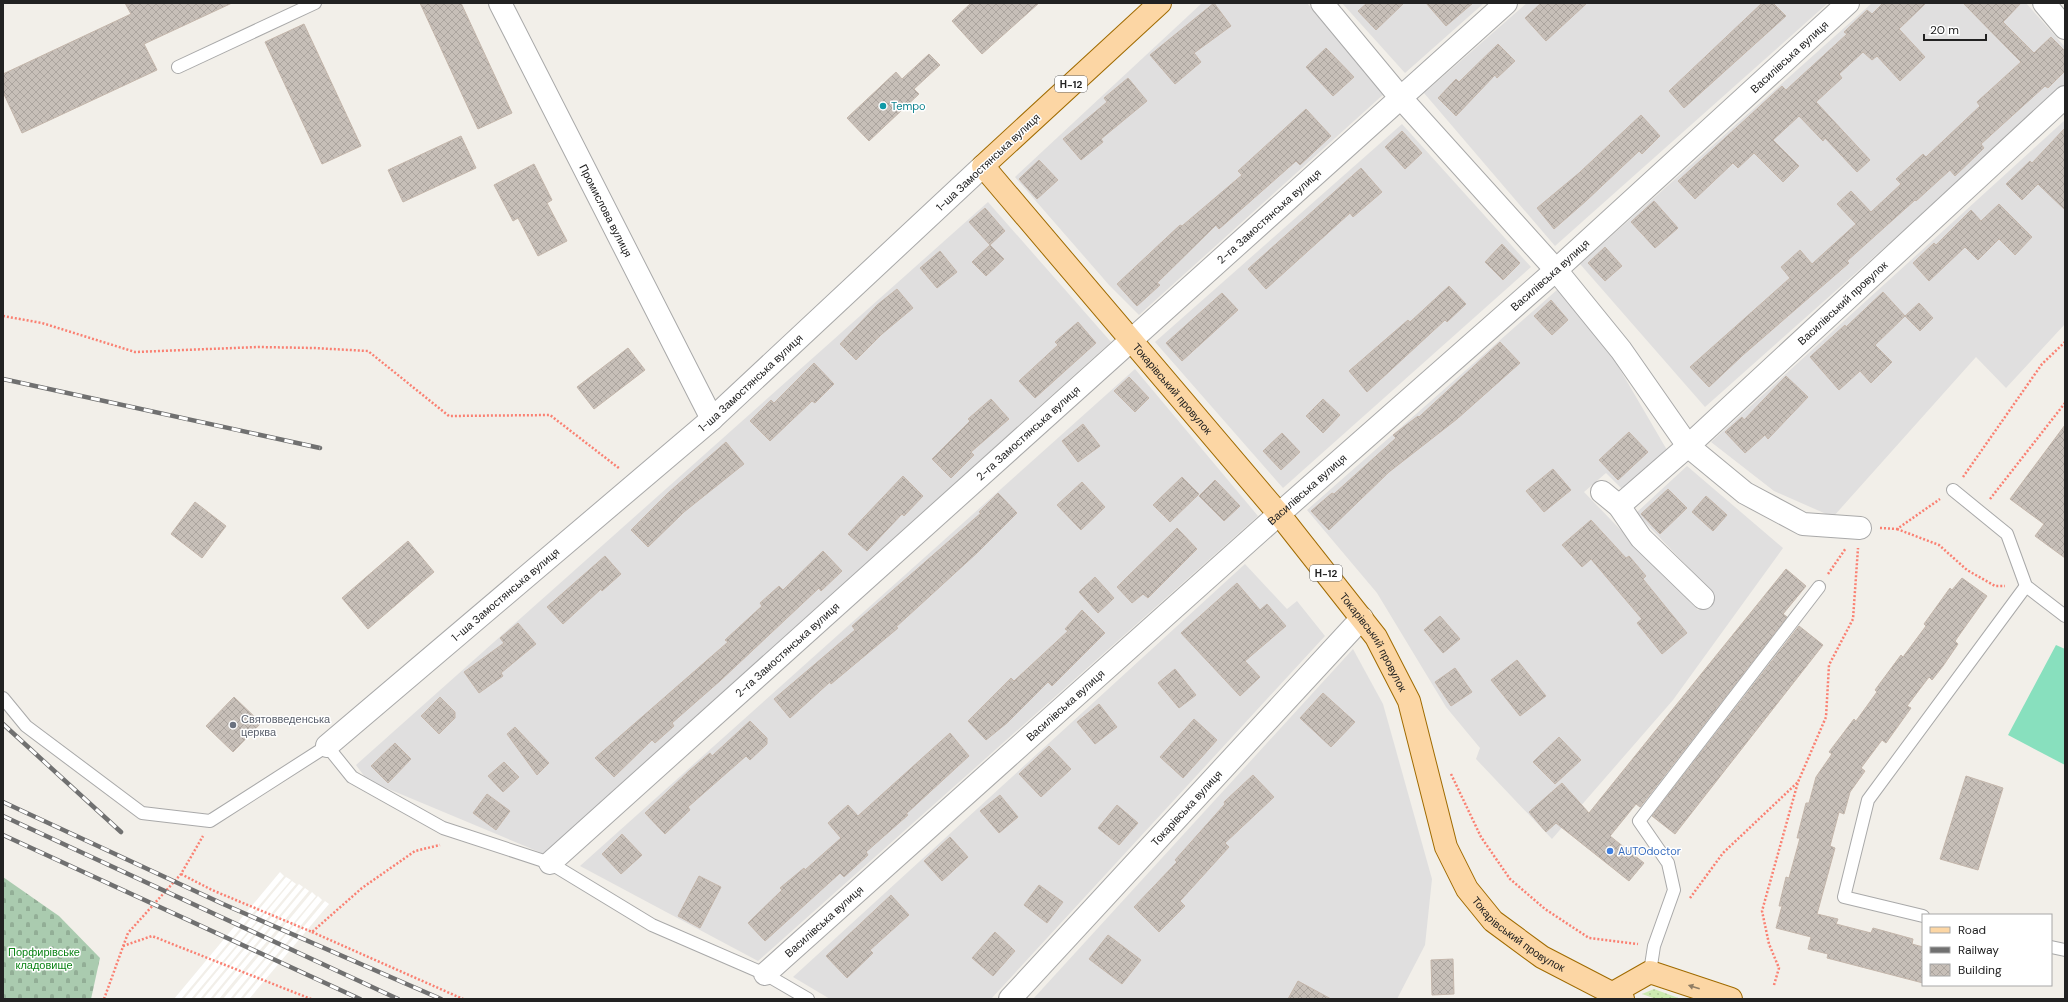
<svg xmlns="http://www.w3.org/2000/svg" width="2068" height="1002" viewBox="0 0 2068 1002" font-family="'DM Sans',sans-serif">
<defs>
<pattern id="grass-dots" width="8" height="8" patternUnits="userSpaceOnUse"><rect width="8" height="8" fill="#cdebb0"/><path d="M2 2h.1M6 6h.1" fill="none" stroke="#b0c997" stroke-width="1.8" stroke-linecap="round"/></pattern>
<pattern id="cemetery-stones" width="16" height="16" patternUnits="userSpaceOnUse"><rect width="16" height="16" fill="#aacbaf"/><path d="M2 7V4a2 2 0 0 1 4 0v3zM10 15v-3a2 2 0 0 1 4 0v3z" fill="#92ae96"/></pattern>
<pattern id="building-cross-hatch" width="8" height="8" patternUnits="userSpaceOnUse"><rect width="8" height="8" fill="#c7bfb8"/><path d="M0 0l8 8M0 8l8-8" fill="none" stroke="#aba49e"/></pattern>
</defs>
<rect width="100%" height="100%" fill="#f2efe9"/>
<g fill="#e0dfdf">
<polygon points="1202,3 1307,3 1385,93 1139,315 1109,285 1015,177"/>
<polygon points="1342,3 1484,3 1405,73"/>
<polygon points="1527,3 1828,3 1555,246 1424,93"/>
<polygon points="1872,3 2026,3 2065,47 2065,87 1705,407 1580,264"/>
<polygon points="2065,120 2065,324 2006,388 1976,357 1833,517 1774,491 1711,442"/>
<polygon points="1402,124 1531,267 1283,488 1155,342"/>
<polygon points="988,202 1111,342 544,854 367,780 356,765"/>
<polygon points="1558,289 1615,361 1667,450 1623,490 1606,473 1584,492 1698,610 1713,593 1636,513 1687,466 1783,548 1673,700 1552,839 1476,759 1480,748 1446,707 1377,593 1307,510"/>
<polygon points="1135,369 1258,516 758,961 580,866"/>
<polygon points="1245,564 1287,609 1297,601 1325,636 991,999 830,999 793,977"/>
<polygon points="1353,649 1383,704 1432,879 1425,945 1397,999 1033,999"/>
</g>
<polygon fill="url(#grass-dots)" points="1654,989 1681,999 1656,999 1642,994"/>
<polygon fill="url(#cemetery-stones)" points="3,877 59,916 100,958 91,999 3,999"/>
<polygon fill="#88e0be" points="2056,645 2065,649 2065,765 2008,735"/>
<g fill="#fff">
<polygon points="280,872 284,876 181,999 174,999"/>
<polygon points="286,877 291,880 191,999 184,999"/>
<polygon points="292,881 296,884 200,999 194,999"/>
<polygon points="299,884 303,887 210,999 203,999"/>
<polygon points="305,888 309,891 219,999 213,999"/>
<polygon points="312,892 316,896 230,999 223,999"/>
<polygon points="318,896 322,900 240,999 233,999"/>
<polygon points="325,901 329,904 249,999 243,999"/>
</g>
<g fill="url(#building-cross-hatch)" stroke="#c4b6ab">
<polygon points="125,3 232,3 144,44 157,70 22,133 3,92 3,74 131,14"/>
<polygon points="420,3 461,3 512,113 478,129"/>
<polygon points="971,3 1039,3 982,54 952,21"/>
<polygon points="1214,3 1231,26 1194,53 1201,62 1175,84 1150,55"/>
<polygon points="1367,3 1404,3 1376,30 1358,11"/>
<polygon points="1426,3 1473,3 1446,26"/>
<polygon points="1541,3 1587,3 1546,41 1525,18"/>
<polygon points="1762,3 1773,3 1786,16 1684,108 1669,91"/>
<polygon points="1883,3 1926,3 1899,29 1925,57 1900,81 1877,56 1872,60 1863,52 1839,74 1842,78 1816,102 1870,160 1857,172 1825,138 1823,141 1799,116 1773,140 1799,166 1783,182 1754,153 1738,168 1733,163 1695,199 1678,181 1782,86 1786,90 1847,34 1844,32 1867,10 1872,14"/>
<polygon points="1963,3 2021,3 2003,22 2034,53 2051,37 2065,51 2065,71 2048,88 2045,86 1981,144 1984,148 1955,176 1950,170 1916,201 1915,200 1847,261 1849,263 1743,355 1709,387 1690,367 1790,278 1781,267 1800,250 1812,264 1856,224 1837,204 1851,191 1871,212 1901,184 1896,179 1923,154 1926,157 1980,106 1977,102 2021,62"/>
<polygon points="304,24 361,146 322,164 265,42"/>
<polygon points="1498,44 1515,61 1497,78 1495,75 1456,116 1438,98 1456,79 1459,82"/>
<polygon points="1326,48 1354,77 1333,96 1306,67"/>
<polygon points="929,54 940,65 914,89 919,94 869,141 847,118 896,72 902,79"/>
<polygon points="1128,78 1147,101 1101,139 1103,142 1081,160 1063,139 1107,102 1104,98"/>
<polygon points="1306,109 1331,136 1300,165 1296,161 1219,229 1216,225 1157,283 1160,285 1137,306 1117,284 1180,225 1182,226 1242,175 1238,171"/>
<polygon points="1641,115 1660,136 1642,154 1639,151 1586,201 1554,229 1537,208 1579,173"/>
<polygon points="2065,128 2065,210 2038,184 2022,200 2006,184 2030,161 2032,163"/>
<polygon points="1402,131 1422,153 1405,169 1385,147"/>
<polygon points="461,136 476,168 403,202 388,170"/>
<polygon points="1039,160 1058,180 1037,199 1019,179"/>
<polygon points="534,164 552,200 547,203 567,241 538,256 518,218 513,221 494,185"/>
<polygon points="1361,168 1382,192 1353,217 1350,213 1266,289 1248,269"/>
<polygon points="1654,201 1678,228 1655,248 1631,222"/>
<polygon points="1999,204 2032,237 2015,255 1999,239 1978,260 1965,247 1929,281 1913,263 1934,243 1936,245 1971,210 1981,221"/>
<polygon points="985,208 1005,231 990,245 969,222"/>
<polygon points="1502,244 1520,263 1503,280 1485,262"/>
<polygon points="990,245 1004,259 986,276 972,262"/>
<polygon points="1605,247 1622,266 1605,281 1588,263"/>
<polygon points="940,251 957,272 937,288 920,268"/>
<polygon points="1449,286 1466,304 1447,322 1445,320 1367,392 1349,371 1408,320 1410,322"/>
<polygon points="897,289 913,308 882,334 856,360 840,344 877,305"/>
<polygon points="1883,292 1905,316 1875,345 1892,362 1871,383 1860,371 1839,390 1810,357 1845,325 1846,327"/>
<polygon points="1222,293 1238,310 1182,361 1166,343"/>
<polygon points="1551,300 1568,320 1552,335 1534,316"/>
<polygon points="1919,303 1933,318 1920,331 1905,316"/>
<polygon points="1078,322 1096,343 1035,398 1019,381 1058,345 1055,342"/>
<polygon points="1500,342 1520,363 1457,419 1389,472 1329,530 1311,511 1332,493 1334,494 1396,438 1393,435 1418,416 1419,417"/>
<polygon points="628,348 645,370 594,409 577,387"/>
<polygon points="814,363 834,384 815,403 812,401 770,441 750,421 771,400 774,403"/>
<polygon points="1786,376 1808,397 1768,439 1765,435 1745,453 1725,432 1742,417 1744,420"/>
<polygon points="1129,377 1149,398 1135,412 1114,391"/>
<polygon points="991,399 1009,419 971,452 974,455 951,478 932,459 970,421 968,419"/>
<polygon points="1323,399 1340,415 1323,433 1306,416"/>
<polygon points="1083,424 1100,446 1078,462 1062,441"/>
<polygon points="2065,425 2065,558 2035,536 2044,524 2010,499"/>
<polygon points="1629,432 1648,452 1618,480 1599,460"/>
<polygon points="1282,433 1300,452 1281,470 1263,451"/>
<polygon points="726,442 744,464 684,512 648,547 631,530 668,493"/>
<polygon points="1553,469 1571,490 1544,512 1526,491"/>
<polygon points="903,476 923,496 904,516 902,514 867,551 848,534"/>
<polygon points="1182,477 1199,494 1170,522 1153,505"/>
<polygon points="1215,480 1240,506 1224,521 1199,496"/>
<polygon points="1082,482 1105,507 1081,530 1057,505"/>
<polygon points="1668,489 1687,508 1660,534 1641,514"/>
<polygon points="998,493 1017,513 978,552 896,627 898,628 831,684 830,682 790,718 774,699 855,630 852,626 981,513 979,512"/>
<polygon points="1706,496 1727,515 1713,531 1692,512"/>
<polygon points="195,502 226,526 202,558 171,534"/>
<polygon points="1591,520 1626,558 1629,556 1646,576 1643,579 1687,633 1662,654 1637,623 1642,619 1591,559 1582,567 1562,545"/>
<polygon points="1177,528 1197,549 1148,598 1143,594 1132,603 1117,587"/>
<polygon points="408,541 434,572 368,629 342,598"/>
<polygon points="823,551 842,571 821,591 819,588 721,680 672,723 674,726 655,743 652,740 614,777 595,758 728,642 725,640 762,606 760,603 779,586 783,590"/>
<polygon points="605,556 621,574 602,591 601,589 563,624 547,607"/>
<polygon points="1786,569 1806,586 1783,614 1787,617 1640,807 1636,804 1610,836 1644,863 1629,881 1556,823 1546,832 1529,812 1562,783 1589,813"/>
<polygon points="1095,577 1114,598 1098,613 1079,592"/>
<polygon points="1962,578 1987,596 1955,641 1958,644 1943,666 1932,680 1929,677 1907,706 1911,708 1886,743 1882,740 1861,768 1865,771 1850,792 1844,814 1839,812 1830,846 1835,848 1817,914 1838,919 1836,924 1871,933 1873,928 1913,939 1912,944 1923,947 1923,983 1827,958 1828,954 1808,949 1811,937 1776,928 1782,906 1779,906 1786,877 1789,878 1800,838 1797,838 1806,803 1809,803 1816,777 1832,754 1829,752 1854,719 1856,721 1877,692 1875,690 1901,655 1903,657 1926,626 1924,624 1950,588 1952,590"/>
<polygon points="1237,583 1260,610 1267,604 1286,626 1245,661 1260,677 1240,696 1181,633"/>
<polygon points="1082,610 1105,633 1052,686 1048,682 1007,723 986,740 968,721 1011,678 1014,681 1068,631 1065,629"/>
<polygon points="1440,616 1460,639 1443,653 1424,630"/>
<polygon points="518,623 536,644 501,673 503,676 479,693 464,672 504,643 500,638"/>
<polygon points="1799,626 1823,645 1675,834 1652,816"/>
<polygon points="1517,660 1546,696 1520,716 1491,680"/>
<polygon points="1455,668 1472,692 1451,706 1435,682"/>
<polygon points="1175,669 1196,695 1179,708 1158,683"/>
<polygon points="1323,693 1355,722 1331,747 1300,718"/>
<polygon points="234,697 261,723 233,752 206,726"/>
<polygon points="440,697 455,712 455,718 439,734 421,716"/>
<polygon points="1099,704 1117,727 1095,744 1077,722"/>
<polygon points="1194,719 1217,740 1183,778 1160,757"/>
<polygon points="750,721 767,738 767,744 750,760 746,756 688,807 690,810 665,834 645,813 689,771 710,753 712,756"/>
<polygon points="515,727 549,763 537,775 507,734"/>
<polygon points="950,733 969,756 906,814 908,815 866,852 868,855 844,877 840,873 765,941 748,923 782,890 780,888 804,868 805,870 841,838 828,823 848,805 858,816"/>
<polygon points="1559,737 1581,760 1555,784 1533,762"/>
<polygon points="395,743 411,759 388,783 371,766"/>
<polygon points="1049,746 1071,769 1041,797 1019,774"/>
<polygon points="504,762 519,777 503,792 488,776"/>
<polygon points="1253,775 1274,797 1225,843 1229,847 1180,901 1185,906 1159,932 1134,907 1177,862 1175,860 1225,804 1224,802"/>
<polygon points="1966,776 2003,788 1978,870 1940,859"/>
<polygon points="487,794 510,811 496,830 473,813"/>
<polygon points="1000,795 1018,817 999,833 980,811"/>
<polygon points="1117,805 1138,823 1119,845 1098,828"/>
<polygon points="622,834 642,855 621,874 602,854"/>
<polygon points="950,837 968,857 942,881 924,861"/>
<polygon points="699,876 721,887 700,928 678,916"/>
<polygon points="1039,885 1063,902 1047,923 1024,905"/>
<polygon points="891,895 909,915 870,950 873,953 847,978 826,956"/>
<polygon points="995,932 1015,951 993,976 972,958"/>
<polygon points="1108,935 1141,960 1122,984 1089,959"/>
<polygon points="1453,959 1454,994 1432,995 1431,960"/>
<polygon points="1298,981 1331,999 1288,999"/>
</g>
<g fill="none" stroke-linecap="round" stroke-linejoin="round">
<defs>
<g id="service">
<polyline points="178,67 315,3"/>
<polyline points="1953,490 2007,534 2026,586 2065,616"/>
<polyline points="3,698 26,726 142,813 210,821 327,746 352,777 443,828 550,863 652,925 765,974 808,999"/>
<polyline points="1923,916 1844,897 1868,800 2026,586"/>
<polyline points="2051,947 2065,950"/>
<polyline points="1650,972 1654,946 1674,890 1668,863 1639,821 1819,587"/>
</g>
<g id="minor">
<path id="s1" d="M500 3 712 419"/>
<polyline points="1322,3 1400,97 1556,270 1621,350 1688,446 1745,493 1803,524 1860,528"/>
<polyline points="2044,3 2065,28"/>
<polyline points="1602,492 1619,506 1641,538 1703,598"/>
<path id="s2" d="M1619 506 1688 446 2065 97"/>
<path id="s3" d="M327 746 712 419 983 166"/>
<path id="s4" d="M550 863 1506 3"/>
<path id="s5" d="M765 974 1279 514 1556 270 1848 3"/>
<path id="s6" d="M1010 999 1362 618"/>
</g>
<g id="primary">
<path id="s7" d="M1160 3 983 166 1279 514 1376 637 1409 701 1446 847 1467 889 1493 921 1542 957 1623 999"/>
<polyline points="1613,993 1650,972 1731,999"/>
</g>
</defs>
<use href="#service" stroke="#a9a9a9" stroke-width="14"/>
<use href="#minor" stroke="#a9a9a9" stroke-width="24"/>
<use href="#primary" stroke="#a06b00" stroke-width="24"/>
<g stroke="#fa8072" stroke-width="2.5" stroke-dasharray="2 2" stroke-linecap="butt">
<polyline points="3,316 42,323 135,352 258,347 314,348 368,351 449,416 550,415 620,469"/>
<polyline points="1963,477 2042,364 2065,342"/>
<polyline points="1990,499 2065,403"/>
<polyline points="1880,528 1897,529 1940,499"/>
<polyline points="1897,529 1939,545 1967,570 1995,586 2005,586"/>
<polyline points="1828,574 1846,548"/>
<polyline points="1451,774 1481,837 1510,879 1545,909 1589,938 1638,944"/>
<polyline points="181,874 212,890 312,932 362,888 415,851 440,845"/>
<polyline points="1690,898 1723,853 1798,782"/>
<polyline points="312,932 463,999"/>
<polyline points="123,946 152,936 311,999"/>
<polyline points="1774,985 1779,968 1769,944 1762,911 1798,782 1826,717 1829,665 1853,619 1858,548"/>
<polyline points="104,999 128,933 181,874 203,836"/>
</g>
<use href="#service" stroke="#fff" stroke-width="12"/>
<use href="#minor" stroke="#fff" stroke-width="22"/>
<use href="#primary" stroke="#fcd6a4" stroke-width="22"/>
<defs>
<g id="rail">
<polyline points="3,379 320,448"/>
<polyline points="3,724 121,832"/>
<polyline points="3,802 223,904 441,999"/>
<polyline points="3,816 398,999"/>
<polyline points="3,835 360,999"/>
</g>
</defs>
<use href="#rail" stroke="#707070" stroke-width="4.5"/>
<use href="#rail" stroke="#fff" stroke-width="3" stroke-dasharray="9" stroke-linecap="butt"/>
</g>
<defs><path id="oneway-solid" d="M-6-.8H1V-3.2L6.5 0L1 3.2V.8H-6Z"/></defs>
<use fill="#8f7c63" href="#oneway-solid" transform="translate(1694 987) rotate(-162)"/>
<circle fill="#0f9aa8" stroke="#fff" stroke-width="1.5" cx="883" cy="106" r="4"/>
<circle fill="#6b7280" stroke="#fff" stroke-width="1.5" cx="233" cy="725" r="4"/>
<circle fill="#3f7fe0" stroke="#fff" stroke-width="1.5" cx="1610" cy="851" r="4"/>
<g text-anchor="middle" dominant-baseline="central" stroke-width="3" stroke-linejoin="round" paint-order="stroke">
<g fill="#fff" stroke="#646464" stroke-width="1">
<rect x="1055" y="76" width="32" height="16" rx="3"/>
<rect x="1310" y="565" width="32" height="16" rx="3"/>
</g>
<g font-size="10" font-weight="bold" fill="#222">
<text x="1071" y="84">Н-12</text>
<text x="1326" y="573">Н-12</text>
</g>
<g font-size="11" fill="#222" stroke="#fff">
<text stroke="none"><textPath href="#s5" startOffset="1375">Василівська вулиця</textPath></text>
<text transform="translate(988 162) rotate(-43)">1-ша Замостянська вулиця</text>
<text stroke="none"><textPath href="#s1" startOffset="233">Промислова вулиця</textPath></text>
<text stroke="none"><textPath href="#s4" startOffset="967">2-га Замостянська вулиця</textPath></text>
<text stroke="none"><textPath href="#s5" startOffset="1051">Василівська вулиця</textPath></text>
<text stroke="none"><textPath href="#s2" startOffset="302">Василівський провулок</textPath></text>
<text stroke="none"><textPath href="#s3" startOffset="558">1-ша Замостянська вулиця</textPath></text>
<text stroke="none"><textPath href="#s7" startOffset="533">Токарівський провулок</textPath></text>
<text stroke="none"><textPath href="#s4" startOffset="643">2-га Замостянська вулиця</textPath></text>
<text stroke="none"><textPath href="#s5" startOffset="727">Василівська вулиця</textPath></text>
<text stroke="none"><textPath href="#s3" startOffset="234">1-ша Замостянська вулиця</textPath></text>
<text stroke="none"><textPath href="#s7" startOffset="857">Токарівський провулок</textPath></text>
<text stroke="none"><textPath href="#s4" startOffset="319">2-га Замостянська вулиця</textPath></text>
<text stroke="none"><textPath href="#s5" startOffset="403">Василівська вулиця</textPath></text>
<text stroke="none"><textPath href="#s6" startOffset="260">Токарівська вулиця</textPath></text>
<text stroke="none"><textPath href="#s5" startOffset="79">Василівська вулиця</textPath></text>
<text stroke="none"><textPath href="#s7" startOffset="1193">Токарівський провулок</textPath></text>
</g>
<g font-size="11" fill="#0d838f" stroke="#fff" text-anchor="start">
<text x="891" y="106">Tempo</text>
</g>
<g font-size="11" fill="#5b616d" stroke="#fff" text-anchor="start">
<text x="241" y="719">Святовведенська<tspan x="241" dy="13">церква</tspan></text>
</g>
<g font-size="11" fill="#366cbe" stroke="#fff" text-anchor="start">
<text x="1618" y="851">AUTOdoctor</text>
</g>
<g font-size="11" fill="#0c8416" stroke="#fff">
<text x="44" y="952">Порфирівське<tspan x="44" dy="13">кладовище</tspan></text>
</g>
</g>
<rect width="2068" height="1002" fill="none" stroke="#222222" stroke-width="8"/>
<rect x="1922" y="914" width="130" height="72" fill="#ffffff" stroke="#a7a7a7"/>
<rect x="1930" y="927" width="20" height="6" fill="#fcd6a4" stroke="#a7a7a7"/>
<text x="1958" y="934" font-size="12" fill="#222222">Road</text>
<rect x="1930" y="947" width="20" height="6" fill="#707070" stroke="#a7a7a7"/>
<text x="1958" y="954" font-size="12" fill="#222222">Railway</text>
<rect x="1930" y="964" width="20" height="12" fill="url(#building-cross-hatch)" stroke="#a7a7a7"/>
<text x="1958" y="974" font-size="12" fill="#222222">Building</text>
<path d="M1924 34v6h62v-6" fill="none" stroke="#222222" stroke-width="2"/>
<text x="1930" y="34" font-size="12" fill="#222222" stroke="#ffffff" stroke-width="3" paint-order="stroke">20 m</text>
</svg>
